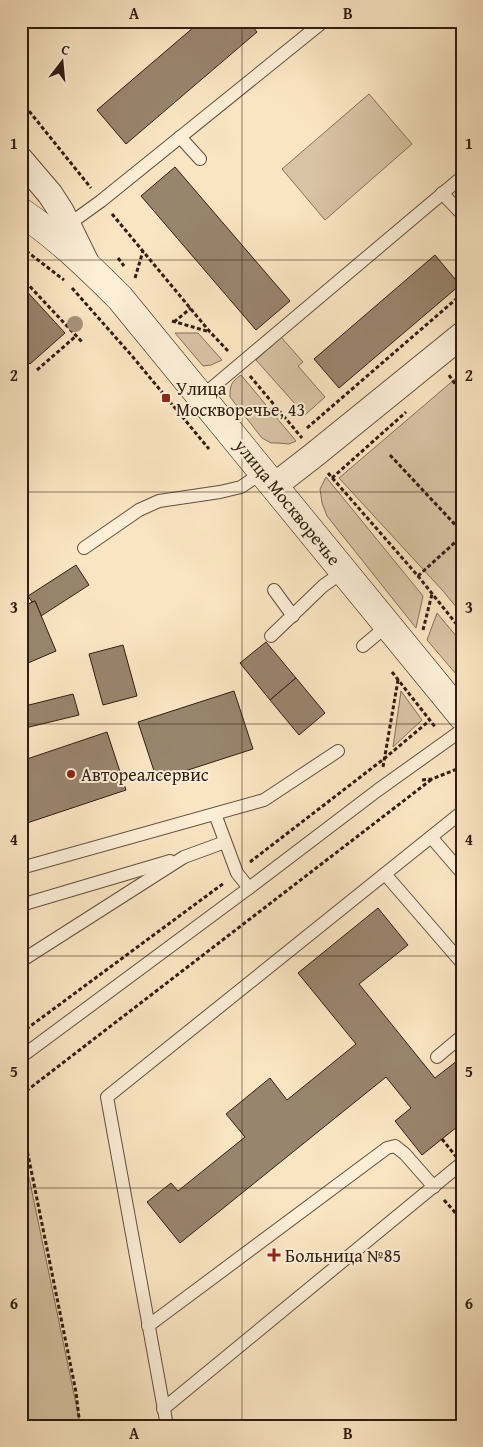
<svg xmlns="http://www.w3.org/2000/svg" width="483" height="1447" viewBox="0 0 483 1447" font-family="'Gentium Book Plus',serif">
<rect width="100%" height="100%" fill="#fae5c2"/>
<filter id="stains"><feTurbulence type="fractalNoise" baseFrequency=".004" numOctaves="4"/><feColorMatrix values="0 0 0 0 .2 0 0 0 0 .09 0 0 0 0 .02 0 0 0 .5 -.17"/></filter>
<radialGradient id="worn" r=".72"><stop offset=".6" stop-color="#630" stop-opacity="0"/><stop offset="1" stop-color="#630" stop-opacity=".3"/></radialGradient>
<g fill="#d8c3a4" stroke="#84705a">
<polygon points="369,94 412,144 325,220 282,169"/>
<polygon points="175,333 198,333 222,360 211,365 203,366"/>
<polygon points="281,337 303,362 298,366 325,397 305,415 256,360"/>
<polygon points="462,373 462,614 443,591 339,478"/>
<path d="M241 375 296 441 289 444 278 443H271L262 438 230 397C230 385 231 382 241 375Z"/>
<polygon points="326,477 423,596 416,628 327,516 322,503 320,489"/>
<polygon points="437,613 462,643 462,681 427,640"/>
<polygon points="401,691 422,720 393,747"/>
<polygon points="21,1139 80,1423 80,1426 21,1426"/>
</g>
<g fill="#99856d" stroke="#301d11">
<polygon points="201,21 248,21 257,32 126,144 97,110"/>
<polygon points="175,167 290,301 256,330 141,196"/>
<polygon points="435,255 460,285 339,388 314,359"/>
<polygon points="21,285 65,333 30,364 21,354"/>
<polygon points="76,565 89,585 41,616 35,601 32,602 28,596"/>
<polygon points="21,567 29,576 21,583"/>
<polygon points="35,601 56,651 21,666 21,607"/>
<polygon points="266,642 296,678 270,700 240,663"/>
<polygon points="123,645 137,696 103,705 89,654"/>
<polygon points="296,678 325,713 299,735 270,700"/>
<polygon points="234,691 253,749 157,780 138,722"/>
<polygon points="73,694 79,715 21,729 21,707"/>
<polygon points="107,732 126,790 21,825 21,761"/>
<polygon points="378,908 408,945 359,984 435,1078 462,1057 462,1123 422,1155 395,1121 411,1108 386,1077 180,1243 147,1202 171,1183 178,1191 245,1137 226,1114 270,1078 287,1100 356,1044 298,973"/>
</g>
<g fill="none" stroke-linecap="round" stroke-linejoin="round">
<defs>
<g id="service">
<polyline points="180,137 200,159"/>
<polyline points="442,193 462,214"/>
<polyline points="65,227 101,201 324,21"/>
<polyline points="201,397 462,177"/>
<polyline points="84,548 139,510 159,501 220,492 241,487 263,472"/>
<polyline points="274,590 293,616"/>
<polyline points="271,636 323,586 344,571"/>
<polyline points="363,646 388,625"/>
<polyline points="215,814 237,873 249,888"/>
<polyline points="431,837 462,873"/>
<polyline points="21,868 264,800 338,751"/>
<polyline points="385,874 462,963"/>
<polyline points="21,905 170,861"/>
<polyline points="21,961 184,857 225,842"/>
<polyline points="21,1057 249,888 378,790 462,730"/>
<polyline points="437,1057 462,1036"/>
<polyline points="148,1326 387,1148 395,1146 405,1154 434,1187"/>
<polyline points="163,1409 462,1163"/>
<polyline points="167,1426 107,1097 462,812"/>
</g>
<g id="minor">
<polyline points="21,160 50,194 61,211 88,266"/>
<polyline points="274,486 314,455 462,335"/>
</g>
<path id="secondary" d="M21 212C57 236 89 267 120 298L462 716"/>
</defs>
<use href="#service" stroke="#624f3d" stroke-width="14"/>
<use href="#minor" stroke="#624f3d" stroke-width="27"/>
<use href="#secondary" stroke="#301d11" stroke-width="29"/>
<g stroke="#301d11" stroke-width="3" stroke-dasharray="4 2.5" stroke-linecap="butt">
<polyline points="461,21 462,31"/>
<polyline points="340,24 423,21"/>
<polyline points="21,101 91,188"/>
<polyline points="112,214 210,332 229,352"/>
<polyline points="21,247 64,280"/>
<polyline points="118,258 124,266"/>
<polyline points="21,277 82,342"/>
<polyline points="135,278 143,251"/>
<polyline points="72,288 132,356 209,449"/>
<polyline points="172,321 210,332"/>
<polyline points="174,322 191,308"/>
<polyline points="37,370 76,336"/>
<polyline points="449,375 462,394"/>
<polyline points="250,376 302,438"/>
<polyline points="307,428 462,294"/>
<polyline points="390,455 462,532"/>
<polyline points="328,473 418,576 462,631"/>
<polyline points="332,478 406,412"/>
<polyline points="418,576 462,536"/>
<polyline points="423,630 432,594"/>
<polyline points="392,672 436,728"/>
<polyline points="456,752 462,760"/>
<polyline points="383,767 398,680"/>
<polyline points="422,780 432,779 462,767"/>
<polyline points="250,862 385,758 429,721"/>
<polyline points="21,1033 224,883"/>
<polyline points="21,1095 432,779"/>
<polyline points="21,1120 76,1392 80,1426"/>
<polyline points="444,1200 462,1220"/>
</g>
<use href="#service" stroke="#fceed7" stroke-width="12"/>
<use href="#minor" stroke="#fceed7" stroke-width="25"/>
<use href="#secondary" stroke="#fceed7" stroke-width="28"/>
<polyline stroke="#301d11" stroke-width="3" stroke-dasharray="4 2.5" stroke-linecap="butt" points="442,1139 462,1164"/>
</g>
<circle fill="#a69279" cx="75" cy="324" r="8"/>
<path fill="none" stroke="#301d11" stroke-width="1" stroke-opacity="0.55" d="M242 21V1426M21 260H462M21 492H462M21 724H462M21 956H462M21 1188H462"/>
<g fill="#8f2418" stroke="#fceed7" stroke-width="2">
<rect x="161" y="393" width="10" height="10" rx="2.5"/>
<circle cx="71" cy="774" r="5"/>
<path d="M271.5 1247.5h5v5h5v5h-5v5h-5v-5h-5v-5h5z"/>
</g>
<g text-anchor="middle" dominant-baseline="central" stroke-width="4" stroke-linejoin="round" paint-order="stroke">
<g font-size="18" fill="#301d11" stroke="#fceed7" text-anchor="start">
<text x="176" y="388">Улица<tspan x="176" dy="21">Москворечье, 43</tspan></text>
<text x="81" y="774">Автореалсервис</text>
<text x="285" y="1255">Больница №85</text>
</g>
<g font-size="18" fill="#301d11" stroke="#fceed7">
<text transform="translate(288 502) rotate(51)">улица Москворечье</text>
</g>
</g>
<rect width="483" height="1447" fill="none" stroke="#fae5c2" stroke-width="55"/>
<g transform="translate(62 62) rotate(16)" stroke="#fceed7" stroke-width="4" paint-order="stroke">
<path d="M0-4L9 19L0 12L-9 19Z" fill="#301d11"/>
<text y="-8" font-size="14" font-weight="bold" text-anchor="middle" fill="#301d11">С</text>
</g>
<rect x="28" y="28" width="428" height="1392" fill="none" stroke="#301d11" stroke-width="2"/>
<g font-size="16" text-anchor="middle" font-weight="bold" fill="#301d11">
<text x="134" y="19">A</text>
<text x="348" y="19">B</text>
<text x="14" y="149">1</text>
<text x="469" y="149">1</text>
<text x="14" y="381">2</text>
<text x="469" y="381">2</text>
<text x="14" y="613">3</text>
<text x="469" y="613">3</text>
<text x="14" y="845">4</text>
<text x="469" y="845">4</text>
<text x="14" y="1077">5</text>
<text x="469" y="1077">5</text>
<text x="14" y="1309">6</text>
<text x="469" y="1309">6</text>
<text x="134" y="1439">A</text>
<text x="348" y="1439">B</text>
</g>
<rect width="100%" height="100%" filter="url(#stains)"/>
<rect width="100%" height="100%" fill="url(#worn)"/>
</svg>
